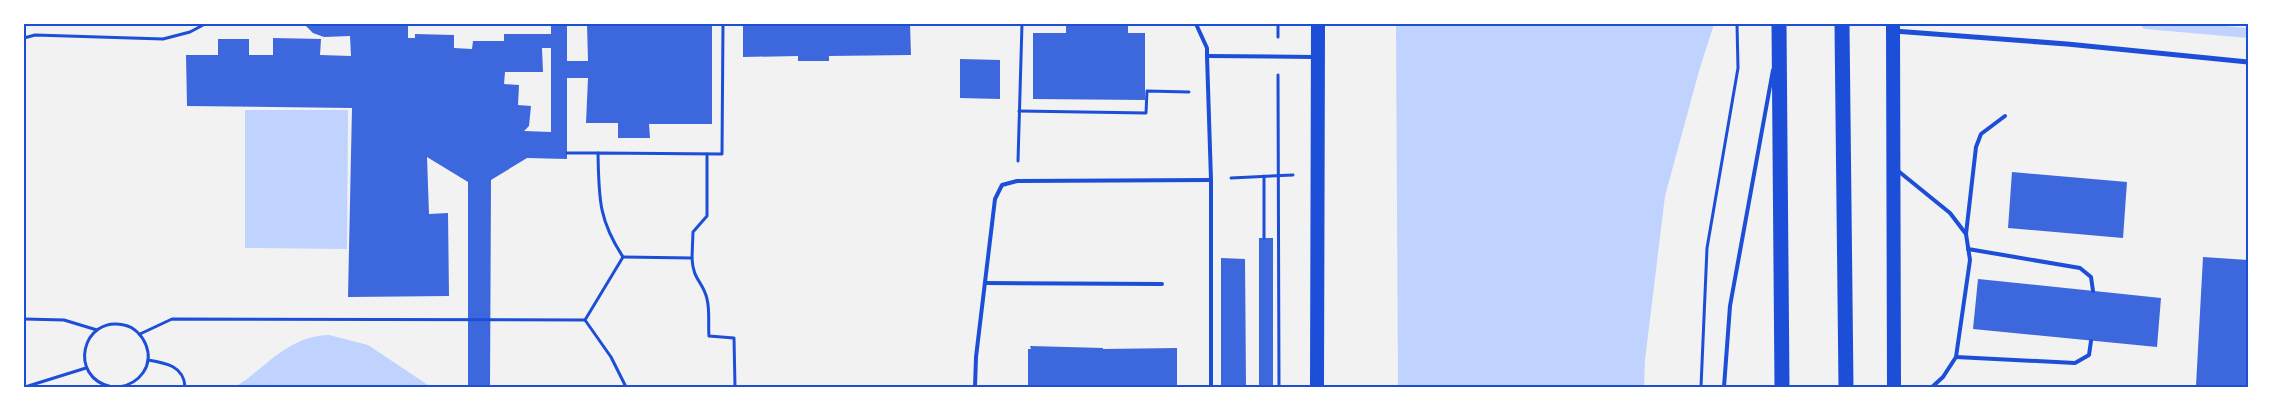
<svg xmlns="http://www.w3.org/2000/svg" width="2272" height="411" viewBox="0 0 2272 411" font-family="'Varela Round',sans-serif">
<rect width="100%" height="100%" fill="#f2f2f2"/>
<g fill="#bfd3fe">
<polygon points="1396,24 1714,24 1699,71 1665,196 1645,360 1644,387 1398,387"/>
<polygon points="245,110 348,110 347,249 245,248"/>
<path d="M329 335 368 345 431 387H235C267 367 288 336 329 335Z"/>
</g>
<g fill="none" stroke-linecap="round" stroke-linejoin="round">
<polyline stroke="#bfd3fe" stroke-width="10" points="2146,24 2248,33"/>
</g>
<g fill="#3d67dc" fill-rule="evenodd">
<path d="M304 24H408V38H415V34L454 35V48L472 49 473 41H504V34H551V24H567V61H588L587 24H712V124H649L650 138H618V123H586L588 78H567V159L527 158 491 180 490 387H468V182L427 157 429 214 448 213 449 296 348 297 352 108 187 106 186 55H218V39H249V55H273V38L321 39 320 55 351 56 350 36 324 37 313 33ZM542 48H551V132L524 131 529 126 531 106 518 105 519 85 504 84 505 72H543Z"/>
<polygon points="743,24 910,24 911,55 829,56 829,61 798,61 798,56 743,57"/>
<polygon points="1066,24 1128,24 1128,33 1145,33 1145,100 1033,99 1033,33 1066,33"/>
<polygon points="960,59 1000,60 1000,99 960,98"/>
<polygon points="2012,172 2127,182 2123,238 2008,228"/>
<rect x="1259" y="238" width="14" height="149"/>
<polygon points="2203,257 2248,260 2248,387 2196,386"/>
<polygon points="1221,258 1245,259 1246,387 1221,387"/>
<polygon points="1978,279 2161,298 2157,347 1973,329"/>
<polygon points="1030,346 1103,348 1103,349 1177,348 1177,387 1028,387 1028,349 1031,349"/>
</g>
<g fill="none" stroke-linecap="round" stroke-linejoin="round">
<g stroke="#1d4ed8" stroke-width="3">
<polyline points="1278,37 1278,24"/>
<polyline points="24,38 35,35 163,39 190,32 205,24"/>
<polyline points="1278,75 1279,387"/>
<polyline points="1019,111 1146,113 1147,91 1189,92"/>
<polyline points="567,153 598,153"/>
<polyline points="1018,161 1022,24"/>
<polyline points="1231,178 1293,175"/>
<polyline points="1264,238 1264,176"/>
<path d="M623 257C598 219 599 197 598 153L722 154 723 24"/>
<polyline points="623,257 692,258 693,232 707,216 707,154"/>
<path d="M692 258C693 281 703 281 707 299 710 310 708 325 709 336L734 338 735 387"/>
<polyline points="24,319 64,320 97,330"/>
<polyline points="585,320 611,357 626,387"/>
<polyline points="585,320 623,257"/>
<polyline points="140,334 172,319 585,320"/>
<path d="M148 360C166 363 184 366 185 387"/>
<polyline points="25,387 86,368"/>
<path d="M112 387C67 378 82 315 124 325 134 327 142 335 146 345 154 366 139 384 119 387"/>
<polyline points="1701,387 1707,248 1738,68 1737,24"/>
</g>
<g stroke="#1d4ed8" stroke-width="4">
<polyline points="1196,24 1207,48 1207,56 1211,180 1211,387"/>
<polyline points="1207,56 1315,57"/>
<polyline points="1897,170 1950,213 1966,234 1970,260 1956,357 1943,377 1932,387"/>
<polyline points="1966,234 1976,147 1981,134 2005,116"/>
<polyline points="1968,249 2080,268 2091,277 2093,291"/>
<polyline points="985,283 1162,284"/>
<polyline points="1956,357 2075,363 2089,355 2091,341"/>
<polyline points="975,387 976,357 995,199 1002,185 1017,181 1211,180"/>
<polyline points="1724,387 1730,306 1773,70"/>
</g>
<polyline stroke="#1d4ed8" stroke-width="5" points="1894,31 2067,44 2248,62"/>
<g stroke="#1d4ed8" stroke-width="14">
<polyline points="1893,24 1894,387"/>
<polyline points="1317,387 1318,24"/>
</g>
<g stroke="#1d4ed8" stroke-width="15">
<polyline points="1779,24 1782,387"/>
<polyline points="1842,24 1846,387"/>
</g>
</g>
<rect width="2272" height="411" fill="none" stroke="#ffffff" stroke-width="50"/>
<rect x="25" y="25" width="2222" height="361" fill="none" stroke="#1d4ed8" stroke-width="2"/>
</svg>
